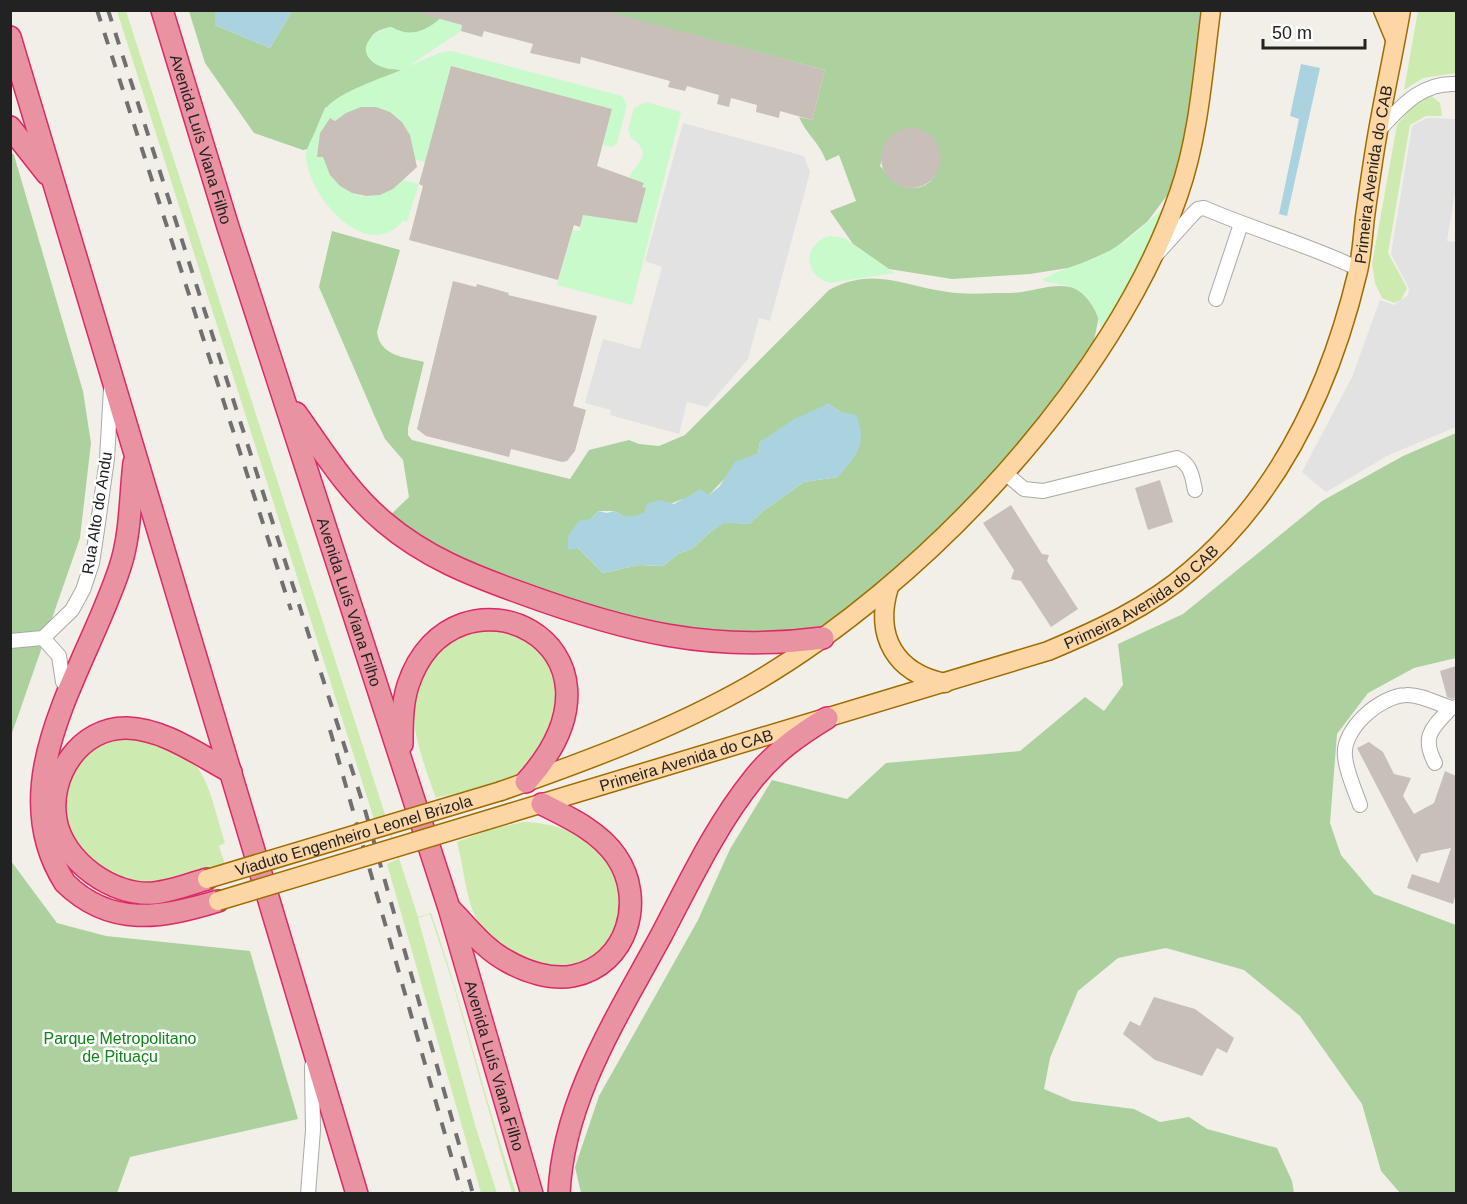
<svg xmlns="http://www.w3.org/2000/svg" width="1467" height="1204" viewBox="0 0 1467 1204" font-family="Arial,sans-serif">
<rect width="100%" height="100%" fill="#f2efe9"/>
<g fill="#cdebb0">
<path d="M117 11H126L418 917 431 913C463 1005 485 1101 516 1193H512L454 987 430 914 418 918 475 1125 497 1193H481L387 864 398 859 384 817 374 819Z"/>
<polygon points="1418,11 1456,11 1456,73 1423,78 1404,90"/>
<polygon points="1429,94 1440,103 1442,116 1426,116 1410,125 1388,253 1407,288 1401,300 1394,303 1382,298 1375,283 1372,264 1397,125 1418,100"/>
<path d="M490 627C508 632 531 636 543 652 568 687 555 743 524 770 507 785 459 792 436 798 429 779 414 738 414 718 413 688 431 650 459 637 468 632 480 630 490 627Z"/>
<path d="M132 739C208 749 205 779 225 843L219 846 225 864C199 874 169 888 141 884 71 875 24 782 100 745 109 740 122 740 132 739Z"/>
<path d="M523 822C656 825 647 988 536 965 512 960 487 939 476 918 466 898 463 864 457 842L488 830Z"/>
</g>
<g fill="#add19e" fill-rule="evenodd">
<path d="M189 11H215V25L270 48 292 11H430L440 19C424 32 410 38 391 27 375 30 369 35 367 51L402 70 325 108 308 149 303 150 254 133 205 63Z"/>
<path d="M602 11H1211L1174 186 1148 221 1114 249 1074 267 1030 274 952 279 889 269 853 244 830 211 856 201 839 155 826 161C820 143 806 134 799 117L812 120 825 70ZM906 129 926 132C955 155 934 200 899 185 889 181 886 171 880 166 886 149 885 137 906 129Z"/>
<polygon points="11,152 14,155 83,391 91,443 80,538 11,736"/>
<path d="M332 231 400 250 377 332C380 356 404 357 424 362L408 428V435L412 440 570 479 589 450 629 440 639 444 659 446 685 435 829 290C874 266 902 286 948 292 967 295 988 293 1007 293 1029 294 1049 283 1070 287 1084 290 1092 305 1099 316L1089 365 1058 408 852 617 777 644 572 611 383 522 409 497 403 460 385 439 375 417 319 287ZM828 404 841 412 838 477 804 482 763 511 749 524 725 522 710 532 693 548 678 554 663 566 639 565 603 573 578 548 591 519 598 511H614L625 517 633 518 683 499 709 495 726 477 758 453 760 442Z"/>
<polygon points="1456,433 1456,658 1414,668 1368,693 1337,734 1330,823 1341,855 1374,894 1456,925 1456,1193 1400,1193 1381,1171 1362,1104 1300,1016 1244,970 1166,948 1118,958 1078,991 1050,1058 1044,1089 1072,1101 1134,1109 1160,1122 1189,1117 1207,1129 1277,1148 1292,1181 1294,1193 581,1193 575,1167 599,1096 698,920 730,849 772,780 847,799 886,763 1020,751 1085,697 1104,711 1123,685 1118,644 1183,614 1322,501 1403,456"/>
<polygon points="11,861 57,923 106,936 250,951 298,1119 130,1157 117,1193 11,1193"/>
</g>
<g fill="#c8facc">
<path d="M440 19 462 25 461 31 407 67 439 53 451 51 622 96 627 105 617 143 612 147 603 145 612 109 451 66 425 162 413 159C415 111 371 93 335 121L330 118 320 133 317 157 324 156C337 196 370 211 403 180L419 184 407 222 403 221C366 264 310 197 306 158 305 149 313 137 317 128 320 122 322 113 327 107 341 91 380 79 401 70 391 69 383 69 374 63 354 48 375 30 391 27 410 38 424 32 440 19Z"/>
<path d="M646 102 681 112 632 305 557 285 573 230 580 231 583 215 637 223 646 189 642 187 644 183 629 177C634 167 643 163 643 151L638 143 631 138 628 130 634 108Z"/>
<path d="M1179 194 1104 341C1100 321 1095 299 1074 288 1065 284 1052 284 1042 280 1065 266 1092 263 1114 248 1138 234 1158 212 1179 194Z"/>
<path d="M829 236 844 238 894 273 830 283C803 276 803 244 829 236Z"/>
</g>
<g fill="#e2e2e2">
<polygon points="1427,118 1456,119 1456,186 1447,241 1456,242 1456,427 1389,455 1326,492 1302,472 1352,377 1380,300 1394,305 1408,295 1409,288 1391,254 1412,126"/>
<polygon points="683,123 804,156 810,172 770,321 759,318 748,359 707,407 687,402 679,434 610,415 611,410 585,403 603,339 640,349 662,267 645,261"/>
</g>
<g fill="#aad3df">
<polygon points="215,11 215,10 292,11 270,48 215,25"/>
<polygon points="1301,64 1320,68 1287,216 1279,214 1299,119 1290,116"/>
<path d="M828 404 841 412 856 415C868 444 857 455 838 477L804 482 763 511 749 524 725 523 710 532 693 548 678 554 663 566 639 565 603 573 578 548 568 550V536L579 521 591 519 598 511 607 513 614 511C626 518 631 518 644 513L647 504 659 500 674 504 701 489 709 495 719 487 735 462 758 453 760 442 794 419Z"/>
</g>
<g fill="#c7bfb8">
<polygon points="423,10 602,10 825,70 812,120 780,111 779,118 756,112 757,105 731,98 729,107 717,104 719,95 687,86 685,91 668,87 670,81 581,57 580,64 530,53 533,44 484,31 482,37 461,31 462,25 422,14"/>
<polygon points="451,66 612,109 597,166 644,183 642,187 646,188 637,223 583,215 580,227 574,225 558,280 409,240 423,186 419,184"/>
<polygon points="361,107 376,107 390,112 402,122 410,135 417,167 393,189 380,195 366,196 352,193 340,186 330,175 323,157 317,157 320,133 330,118 335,121 346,113"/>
<circle cx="911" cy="158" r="30"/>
<polygon points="453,281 476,287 477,284 509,293 508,295 597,316 573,406 586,410 575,451 567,461 562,462 511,449 509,457 426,436 417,429"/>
<polygon points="1160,480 1173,522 1148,530 1135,488"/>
<polygon points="1011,505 1042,554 1049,555 1047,561 1078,609 1051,627 1021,581 1011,579 1014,570 983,523"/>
<polygon points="1456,666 1456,698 1452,699 1447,697 1440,671"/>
<polygon points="1369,742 1383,752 1394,774 1411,778 1403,796 1414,814 1434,803 1445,771 1456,776 1456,893 1453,904 1407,888 1412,874 1439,883 1451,848 1421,854 1417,863 1357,748"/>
<polygon points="1154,997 1195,1009 1234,1038 1227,1053 1217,1048 1202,1076 1155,1060 1123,1034 1130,1021 1140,1026"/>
</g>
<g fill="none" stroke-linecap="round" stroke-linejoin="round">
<defs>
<g id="minor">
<path d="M1378 131C1401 107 1421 82 1456 84"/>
<path d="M1156 255 1192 215 1198 209 1204 208C1255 230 1309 245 1359 269"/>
<polyline points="1216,299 1241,224"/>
<path d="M1004 472 1024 489 1043 491 1177 458C1191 464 1192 476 1195 490"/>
<polyline points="43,638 59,656 63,682"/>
<polyline points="10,641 43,638 72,610 83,590 92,563 97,530 107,459 111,389"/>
<path d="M1435 763C1421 736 1432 728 1451 708L1456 707"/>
<path d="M1360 805C1355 790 1346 772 1345 756 1342 729 1380 696 1406 695 1420 694 1438 704 1451 708"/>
<polyline points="308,1194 313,1130 312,1066"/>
</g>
<g id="major">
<polyline points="1383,10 1395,39"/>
<path d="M889 587C874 636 895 673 945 683"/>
<path d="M501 791C586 761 671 730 750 685 922 586 1114 383 1179 193 1199 136 1203 71 1211 10"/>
<path id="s1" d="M510 813 1048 651C1098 630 1149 607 1190 571 1281 494 1331 385 1358 271 1362 253 1363 234 1365 217 1369 188 1373 159 1378 131 1385 91 1394 51 1401 10"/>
</g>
<g id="highway">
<path id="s2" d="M162 10 228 227 449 908 532 1194"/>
<polyline points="10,37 357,1194"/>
<polyline points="10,127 47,174"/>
<path d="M296 413C323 451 348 492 384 522 425 557 471 575 521 593 625 631 710 653 823 638"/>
<path d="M134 463C130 496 131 534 120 567 87 669 0 781 65 883 111 928 162 918 218 901"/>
<path d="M402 744C402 725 402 704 408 685 453 551 651 643 526 782"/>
<path d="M207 879C190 884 172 891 154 893 113 897 63 861 56 820 48 776 80 727 127 728 164 729 199 755 231 772"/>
<path d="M450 909C468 927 484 949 507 961 526 972 551 980 573 976 628 965 646 899 616 856 599 831 568 817 542 804"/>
<path d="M559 1194C563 1099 618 1016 662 934 690 881 716 825 754 778 775 752 799 735 827 718"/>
</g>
</defs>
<use href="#minor" stroke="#a9a9a9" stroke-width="16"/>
<use href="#major" stroke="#a06b00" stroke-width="21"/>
<use href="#highway" stroke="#dc2a67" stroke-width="24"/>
<use href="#minor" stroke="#fff" stroke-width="14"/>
<use href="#major" stroke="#fcd6a4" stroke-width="18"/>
<use href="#highway" stroke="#e892a2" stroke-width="21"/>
<g stroke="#707070" stroke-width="4" stroke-dasharray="12 12" stroke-linecap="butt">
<polyline points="97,10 291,610"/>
<polyline points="108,10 365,810 473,1194"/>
<polyline points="330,730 462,1194"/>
</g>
<defs>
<g id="major-bridge">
<path id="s3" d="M207 879 501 791"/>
<polyline points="218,901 510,813"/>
</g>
</defs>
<use href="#major-bridge" stroke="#a06b00" stroke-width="21" stroke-linecap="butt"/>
<use href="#major-bridge" stroke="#fcd6a4" stroke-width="18"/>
</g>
<g text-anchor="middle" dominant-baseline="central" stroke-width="5" stroke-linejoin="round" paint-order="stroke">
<g font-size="16" fill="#222" stroke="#fff">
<text stroke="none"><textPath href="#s2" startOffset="135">Avenida Luís Viana Filho</textPath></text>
<text stroke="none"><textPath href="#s1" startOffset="1173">Primeira Avenida do CAB</textPath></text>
<text transform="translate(97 513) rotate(-81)">Rua Alto do Andu</text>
<text stroke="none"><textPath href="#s1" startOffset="670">Primeira Avenida do CAB</textPath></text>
<text stroke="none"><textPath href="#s2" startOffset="621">Avenida Luís Viana Filho</textPath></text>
<text stroke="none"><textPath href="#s1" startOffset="184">Primeira Avenida do CAB</textPath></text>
<text stroke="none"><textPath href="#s3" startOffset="153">Viaduto Engenheiro Leonel Brizola</textPath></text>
<text stroke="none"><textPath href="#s2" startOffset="1107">Avenida Luís Viana Filho</textPath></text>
</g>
<g font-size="16" fill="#0c8416" stroke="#fff">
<text x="120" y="1038">Parque Metropolitano<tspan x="120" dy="18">de Pituaçu</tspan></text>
</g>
</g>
<rect width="1467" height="1204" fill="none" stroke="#222222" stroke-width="24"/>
<path d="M1263 39v9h102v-9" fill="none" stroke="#222222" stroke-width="3"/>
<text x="1272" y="39" font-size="18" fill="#222222" stroke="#ffffff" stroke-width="4.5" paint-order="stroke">50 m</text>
</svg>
